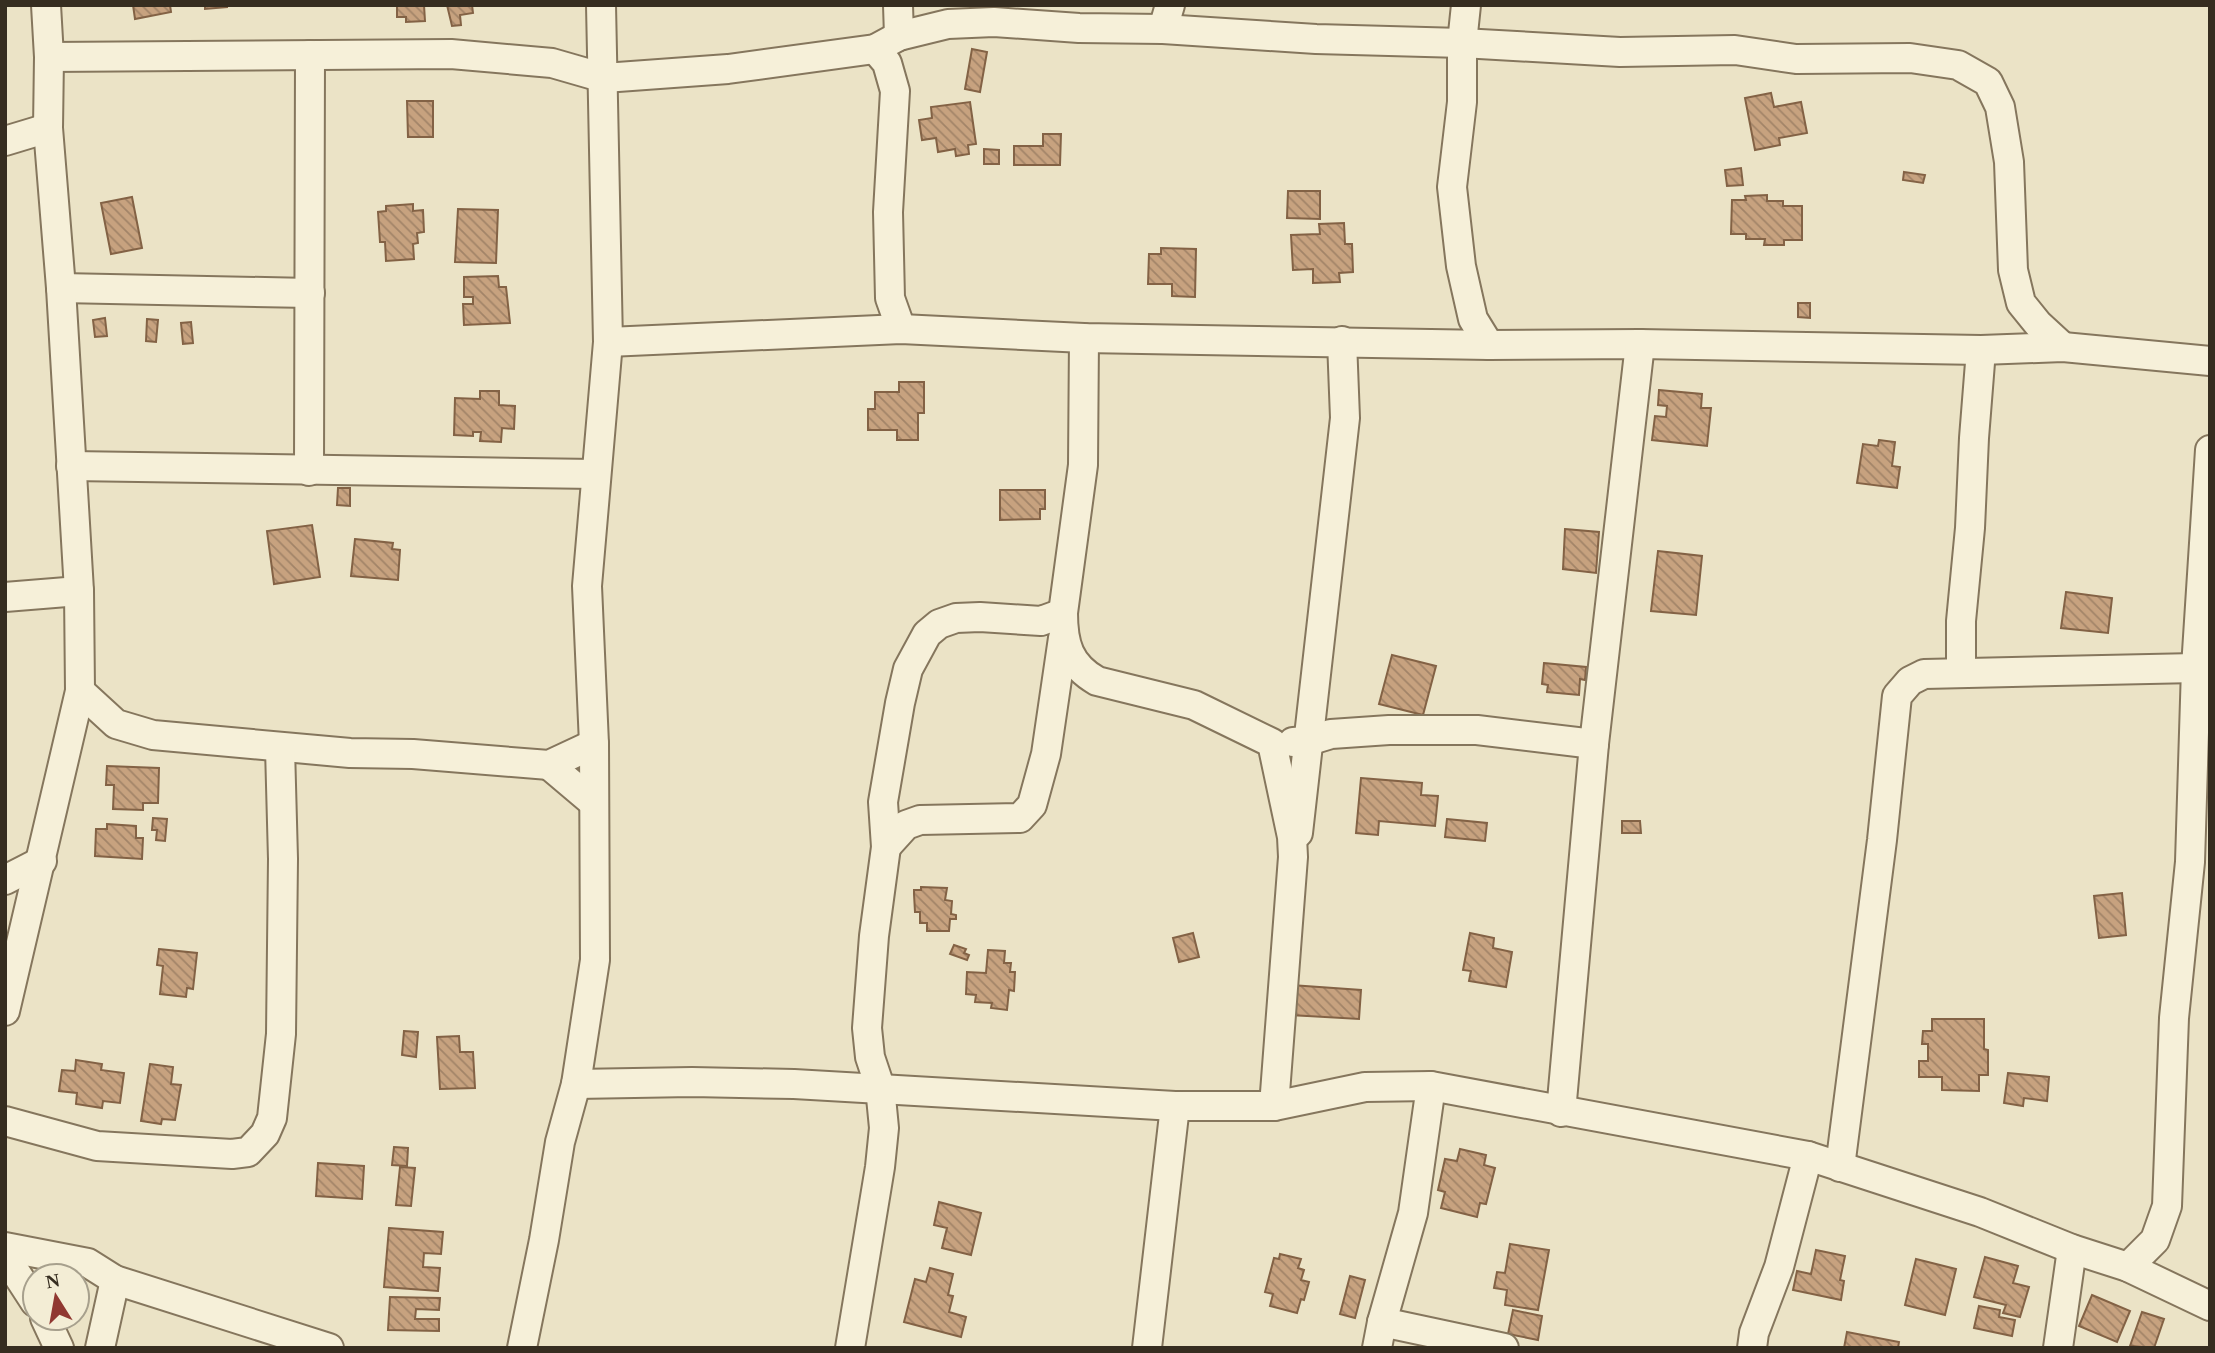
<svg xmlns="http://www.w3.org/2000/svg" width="2215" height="1353" viewBox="0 0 2215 1353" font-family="Georgia,serif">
<defs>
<pattern id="building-back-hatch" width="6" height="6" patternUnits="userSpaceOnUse" patternTransform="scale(1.75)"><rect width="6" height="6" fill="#c7a27f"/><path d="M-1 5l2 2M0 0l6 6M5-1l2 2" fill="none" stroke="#a28468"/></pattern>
</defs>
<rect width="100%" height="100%" fill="#ebe3c6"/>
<g fill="url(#building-back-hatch)" stroke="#836245" stroke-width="2">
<polygon points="133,5 170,5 171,12 135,19"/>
<polygon points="205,5 227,5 227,7 205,9"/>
<polygon points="397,5 424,5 425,21 406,22 406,17 397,17"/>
<polygon points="447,5 472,5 473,13 460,15 461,25 452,26"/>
<polygon points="972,49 987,52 980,92 965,89"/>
<polygon points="1771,93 1774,107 1801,102 1807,133 1779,138 1780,145 1755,150 1745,98"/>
<polygon points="407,101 433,101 433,137 408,137"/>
<polygon points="970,102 976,144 968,145 969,154 956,156 955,149 938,152 936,138 922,140 919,120 932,118 931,107"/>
<polygon points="1043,134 1061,134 1060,165 1014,165 1014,146 1043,146"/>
<polygon points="984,149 999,150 999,164 984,164"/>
<polygon points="1741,168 1743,185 1727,186 1725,170"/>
<polygon points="1904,172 1925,175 1923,183 1903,180"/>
<polygon points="1288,191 1320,191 1320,219 1287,218"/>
<polygon points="1767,195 1767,201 1783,201 1783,206 1802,206 1802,240 1784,240 1784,245 1764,245 1765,239 1746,239 1746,234 1731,234 1732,200 1746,200 1745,196"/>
<polygon points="132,197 142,248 111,254 101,203"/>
<polygon points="413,204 413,211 423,210 424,232 417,233 418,243 413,244 414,259 386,261 385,242 380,242 378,212 386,211 386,206"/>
<polygon points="458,209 498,210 496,263 455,262"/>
<polygon points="1344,223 1345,244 1352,244 1353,272 1339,273 1340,282 1313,283 1313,269 1293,270 1291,235 1320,234 1319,224"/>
<polygon points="1161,248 1196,249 1195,297 1172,296 1172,284 1148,284 1149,254 1161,254"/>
<polygon points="498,276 499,287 506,287 510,323 464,325 463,304 473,304 473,297 464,297 464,277"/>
<polygon points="1798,303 1810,303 1810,318 1798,317"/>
<polygon points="105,318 107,336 95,337 93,320"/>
<polygon points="147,319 158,320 156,342 146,341"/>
<polygon points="191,322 193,343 183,344 181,323"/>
<polygon points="899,382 924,382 924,413 918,413 918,440 897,440 897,430 868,430 868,409 875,409 875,392 899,392"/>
<polygon points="1659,390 1702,394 1701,408 1711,408 1707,446 1652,440 1655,416 1666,417 1667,406 1658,405"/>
<polygon points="480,391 499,391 499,405 515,406 514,429 502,428 501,442 480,441 481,432 473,432 473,436 454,435 455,398 480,399"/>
<polygon points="1879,440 1895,442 1892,466 1900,467 1897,488 1857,483 1863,444 1878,446"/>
<polygon points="338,488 350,488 350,506 337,505"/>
<polygon points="1000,490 1045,490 1045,509 1040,509 1040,519 1000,520"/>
<polygon points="312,525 320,577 274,584 267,531"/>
<polygon points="1565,529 1599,532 1596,573 1563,569"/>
<polygon points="355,539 393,543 392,549 400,550 398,580 351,576"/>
<polygon points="1658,551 1702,556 1696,615 1651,611"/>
<polygon points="2066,592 2112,598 2108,633 2061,628"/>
<polygon points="1392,655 1436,666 1423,715 1379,704"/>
<polygon points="1544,663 1586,667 1585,680 1580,679 1579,695 1547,692 1548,685 1542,684"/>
<polygon points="107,766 159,768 158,803 143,803 143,810 113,809 114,785 106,785"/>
<polygon points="1361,778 1422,783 1421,795 1438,796 1435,826 1379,821 1378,835 1356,833"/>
<polygon points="153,818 167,819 165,841 156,840 157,830 152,830"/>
<polygon points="1447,819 1487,823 1485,841 1445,837"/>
<polygon points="1622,821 1640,821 1641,833 1622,833"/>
<polygon points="107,824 136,826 136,838 143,838 142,859 95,856 96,829 107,829"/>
<polygon points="921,887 947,888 945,900 952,901 951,914 956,915 956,919 950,919 949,931 927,931 927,923 920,923 920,912 915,912 914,894 914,890 921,890"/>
<polygon points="2122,893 2126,935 2099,938 2094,896"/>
<polygon points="1193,933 1199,957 1179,962 1173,938"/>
<polygon points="1470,933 1494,938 1493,948 1512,952 1506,987 1469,981 1471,971 1463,970"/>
<polygon points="954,945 966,949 964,953 969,955 967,960 950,954"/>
<polygon points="159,949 197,953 193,989 187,988 186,997 160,994 163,966 157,965"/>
<polygon points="988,950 1005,951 1004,963 1011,963 1010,972 1015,972 1014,991 1009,990 1007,1010 991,1008 992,1003 975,1002 976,995 966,994 967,972 986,973"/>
<polygon points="1291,985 1361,990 1359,1019 1290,1015"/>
<polygon points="1932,1019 1984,1019 1984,1049 1988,1050 1988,1075 1979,1075 1979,1091 1942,1090 1942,1077 1919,1077 1919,1061 1928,1061 1928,1044 1922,1044 1923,1031 1932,1031"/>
<polygon points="404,1031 418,1032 416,1057 402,1055"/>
<polygon points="459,1036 460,1052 473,1052 475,1088 440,1089 437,1037"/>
<polygon points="76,1060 102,1064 101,1070 124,1073 120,1103 103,1101 102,1108 76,1104 77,1093 59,1091 62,1070 75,1071"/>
<polygon points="150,1064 173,1067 171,1084 181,1085 175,1120 162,1119 161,1124 141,1121"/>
<polygon points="2008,1073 2049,1077 2047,1101 2024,1098 2023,1106 2004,1103"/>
<polygon points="394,1147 408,1148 407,1166 392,1165"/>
<polygon points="1460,1149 1486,1155 1484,1165 1495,1168 1486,1204 1480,1203 1477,1217 1441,1208 1445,1192 1438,1190 1445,1159 1457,1161"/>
<polygon points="318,1163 364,1166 362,1199 316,1196"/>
<polygon points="400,1167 415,1168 411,1206 396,1205"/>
<polygon points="939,1202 981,1213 971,1255 942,1248 947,1228 934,1225"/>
<polygon points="389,1228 443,1232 441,1254 424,1253 423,1267 440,1268 438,1291 384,1287"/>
<polygon points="1510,1244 1549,1250 1538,1310 1505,1305 1507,1290 1494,1288 1497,1272 1505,1273"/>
<polygon points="1816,1250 1845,1256 1840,1280 1844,1281 1841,1300 1793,1290 1797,1271 1811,1274"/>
<polygon points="1280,1254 1301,1259 1298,1268 1304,1270 1301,1280 1309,1282 1304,1300 1301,1299 1297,1313 1270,1306 1273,1294 1265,1292 1274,1258 1279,1259"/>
<polygon points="1985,1257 2018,1266 2013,1283 2029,1287 2020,1317 2003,1313 2006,1305 1974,1297"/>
<polygon points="1916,1259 1956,1269 1945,1315 1905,1305"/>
<polygon points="930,1268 953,1274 948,1295 953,1296 949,1312 966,1317 961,1337 904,1322 915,1279 926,1282"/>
<polygon points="1350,1276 1365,1280 1355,1318 1340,1314"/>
<polygon points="2092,1295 2130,1311 2117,1342 2079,1326"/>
<polygon points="390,1297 440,1298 439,1310 416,1309 415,1319 439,1319 439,1331 388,1330"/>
<polygon points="1979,1306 2000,1310 1999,1317 2015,1320 2012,1336 1974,1328"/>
<polygon points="1513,1310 1542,1316 1538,1340 1508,1334"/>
<polygon points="2142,1312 2164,1319 2154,1348 2130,1346"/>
<polygon points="1847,1332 1899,1342 1898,1348 1844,1348"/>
</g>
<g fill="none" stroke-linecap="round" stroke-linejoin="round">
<defs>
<g id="minor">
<polyline points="898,5 899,36"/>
<polyline points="1466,5 1462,43 1462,102 1452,187 1461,266 1473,319 1489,345"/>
<polyline points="1163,29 1170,5"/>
<polyline points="875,49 887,63 895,91 888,212 890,298 901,329"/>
<polyline points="49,57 451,54 552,63 604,78 728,69 875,49 899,36 948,24 994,22 1079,28 1163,29 1316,39 1462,43 1620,52 1735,50 1796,59 1910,58 1958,65 1988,82 2000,107 2009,162 2013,270 2021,303 2038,324 2063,347"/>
<polyline points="5,141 48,128"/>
<polyline points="61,288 310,293"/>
<path d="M1084 338 1083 465 1063 613C1063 644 1069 665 1097 681L1194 705 1272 743 1292 837 1293 857 1274 1106"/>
<polyline points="608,342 901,329 1084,338 1489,345 1640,344 1981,350 2063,347 2210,361"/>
<polyline points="71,466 595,474"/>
<polyline points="309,471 310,55"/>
<polyline points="5,597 79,591"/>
<polyline points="1961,672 1961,621 1970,528 1974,438 1981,350"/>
<polyline points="80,691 116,724 153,735 350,753 413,754 549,765 594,744"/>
<polyline points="1293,742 1308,741 1331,734 1389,730 1477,730 1594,744"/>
<polyline points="549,765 594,803"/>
<polyline points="1298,833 1345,418 1342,341"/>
<polyline points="886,847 906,825 920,820 1020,818 1032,805 1046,754 1063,638"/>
<polyline points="5,880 42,861"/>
<polyline points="5,1011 80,691 79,591 61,288 48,128 49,57 46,5"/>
<polyline points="576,1084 692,1082 794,1084 1175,1106 1274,1106 1365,1087 1431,1086 1808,1156 1980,1212 2072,1249 2128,1267 2210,1306"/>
<polyline points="1561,1112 1594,744 1640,344"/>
<polyline points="5,1121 97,1146 232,1154 248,1152 265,1134 272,1118 281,1034 283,859 280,748"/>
<polyline points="1840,1167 1882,840 1897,696 1910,681 1924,674 2196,668"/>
<polyline points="5,1247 88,1263 115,1280 329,1348"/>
<polyline points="5,1256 35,1302"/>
<polyline points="2128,1267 2155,1240 2167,1206 2174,1018 2190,862 2196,668 2210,450"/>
<polyline points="45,1318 59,1348"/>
<polyline points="1382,1322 1504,1348"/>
<polyline points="100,1348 115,1280"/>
<polyline points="522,1348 544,1240 560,1142 576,1084 595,960 594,744 587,586 608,342 601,5"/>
<polyline points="850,1348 880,1167 884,1128 880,1087 870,1057 867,1028 874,936 886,847 883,802 900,703 908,669 927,634 939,624 956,618 980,617 1041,621 1063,613"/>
<polyline points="1147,1348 1175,1106"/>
<polyline points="1377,1348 1382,1322 1413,1213 1431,1086"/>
<polyline points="1752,1348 1754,1333 1779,1267 1808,1156"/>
<polyline points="2058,1348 2072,1249"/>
</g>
</defs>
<use href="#minor" stroke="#85765d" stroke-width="32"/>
<use href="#minor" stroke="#f6f0d9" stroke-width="28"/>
</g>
<rect width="2215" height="1353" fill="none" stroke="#362d20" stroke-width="14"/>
<g transform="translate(56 1297) rotate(349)"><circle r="33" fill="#f3edd5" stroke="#a7a08d" stroke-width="2"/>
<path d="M0-5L12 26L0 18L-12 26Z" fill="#903831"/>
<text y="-10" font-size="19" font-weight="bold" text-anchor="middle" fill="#362d20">N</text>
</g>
</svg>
